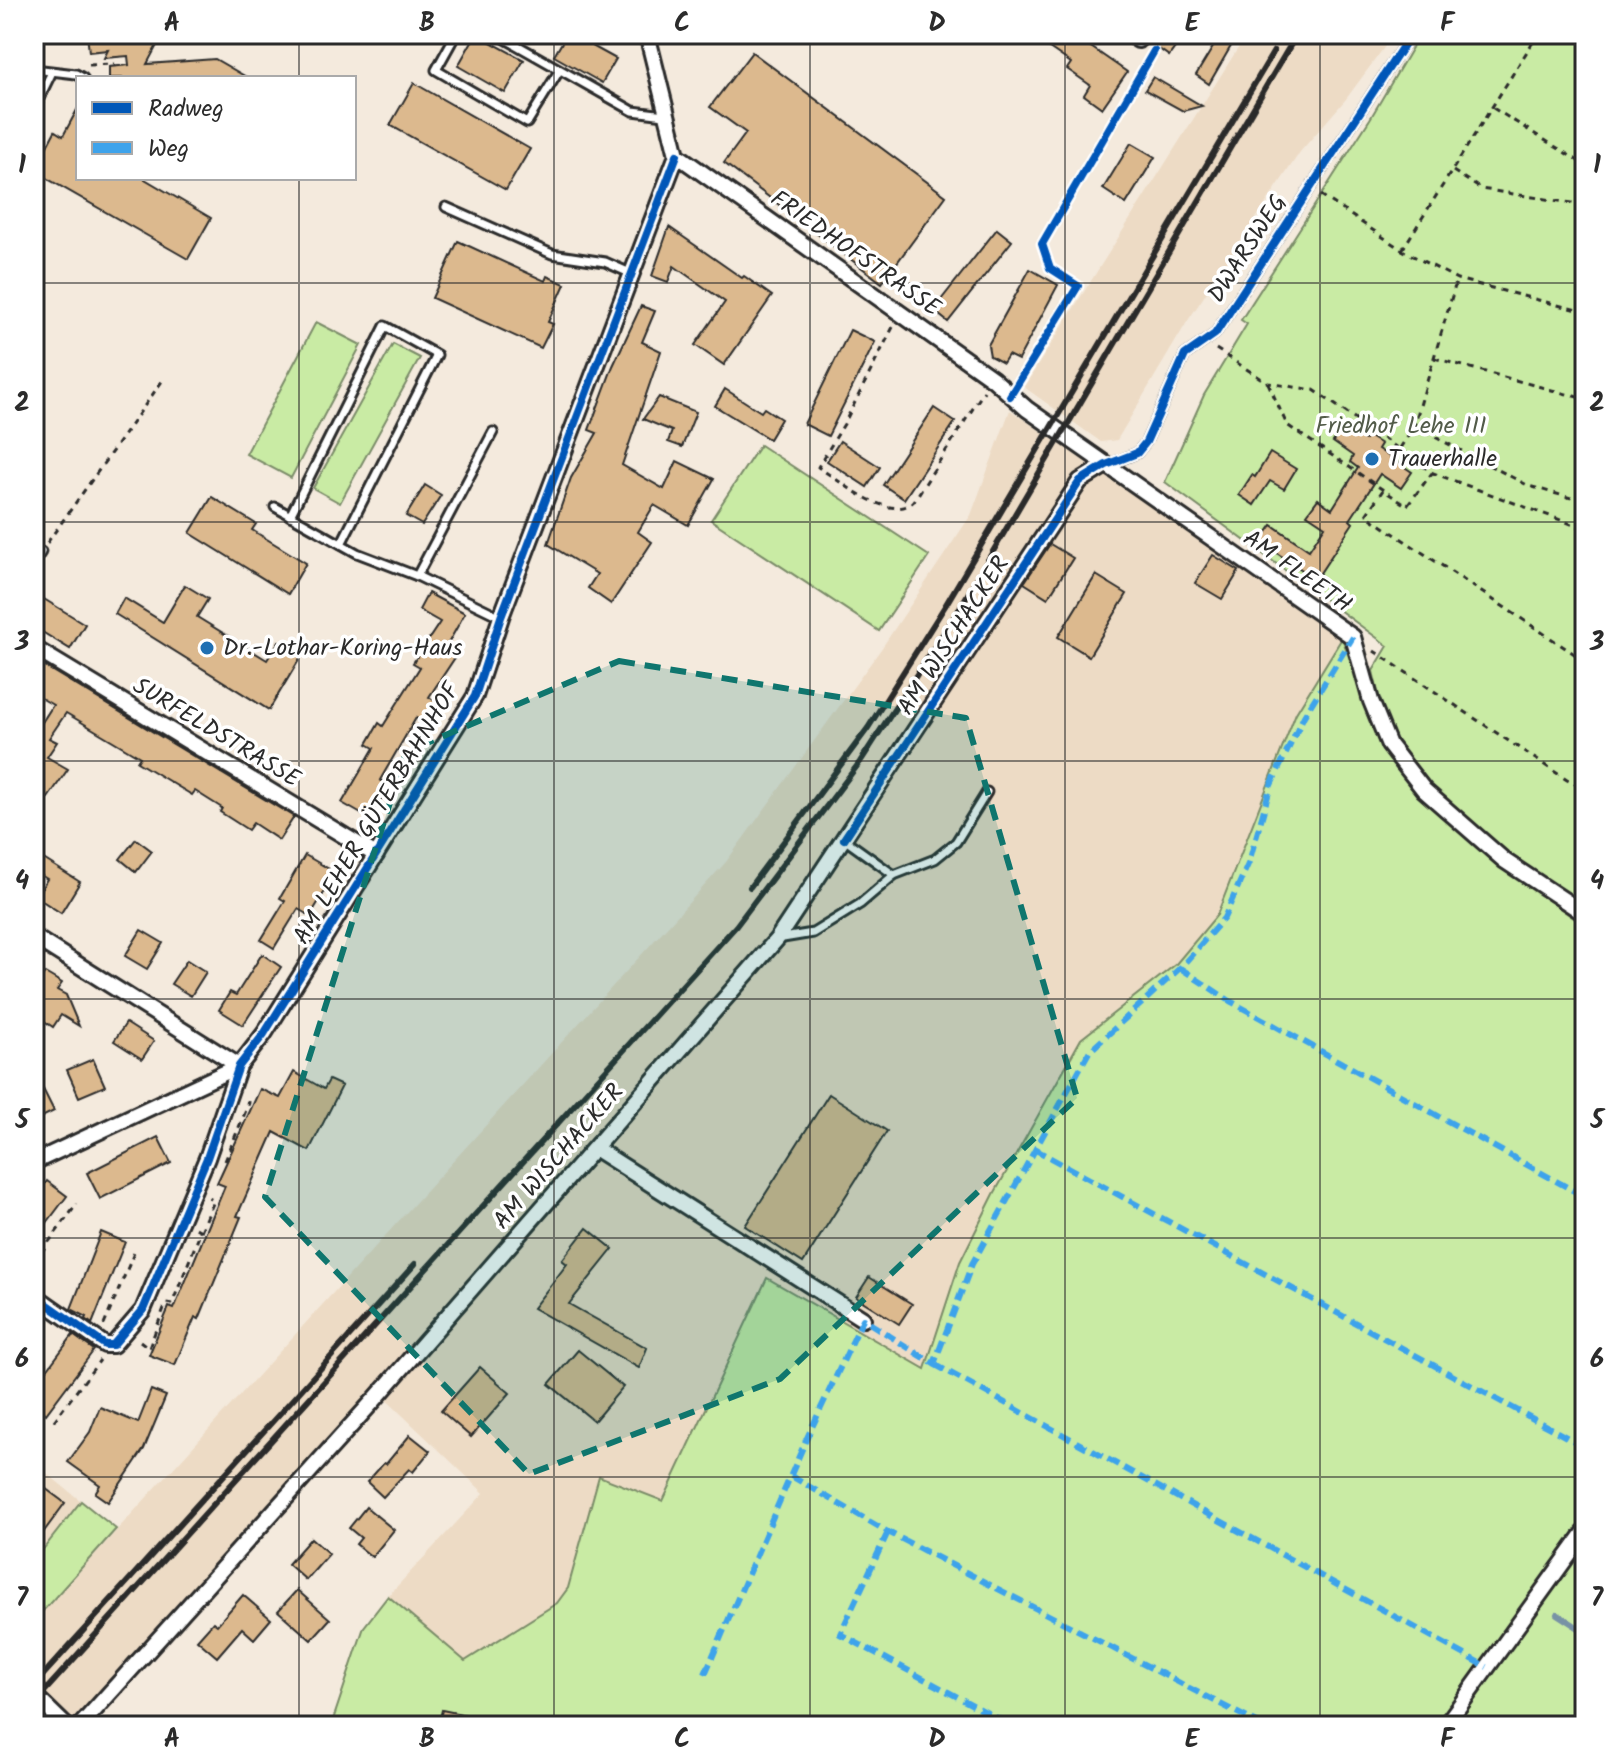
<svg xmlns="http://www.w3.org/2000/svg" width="1619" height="1760" viewBox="0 0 1619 1760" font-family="Kalam,sans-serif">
<rect width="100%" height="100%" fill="#f4eadd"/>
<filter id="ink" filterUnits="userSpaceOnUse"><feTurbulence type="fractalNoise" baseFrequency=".0125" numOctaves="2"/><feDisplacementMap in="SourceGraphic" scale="16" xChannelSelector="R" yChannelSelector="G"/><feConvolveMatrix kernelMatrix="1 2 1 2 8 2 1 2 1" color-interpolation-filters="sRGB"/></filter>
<g filter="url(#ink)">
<g fill="#eddbc5">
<polygon points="1247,34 1394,34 1346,99 1300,152 1187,322 1117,440 1101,442 1024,387"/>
<polygon points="1010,410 1342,638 1296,713 1217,915 1176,964 1081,1039 1034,1120 960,1262 925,1370 767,1278 662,1501 599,1477 568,1588 557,1603 465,1661 388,1596 484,1493 376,1390 72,1726 34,1726 34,1621 726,862 881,649 971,515"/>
<polygon points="34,1463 81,1501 34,1561"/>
</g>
<g fill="#c9eba4" stroke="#7a8b68" stroke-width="2">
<path d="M1420 34H1585V906C1524 866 1441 813 1402 751 1386 727 1379 698 1373 671L1388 646 1165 482 1204 395 1247 324 1241 320 1370 119Z"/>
<polygon points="316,322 361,345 291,478 246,454"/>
<polygon points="393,344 420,358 340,503 313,488"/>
<polygon points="760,445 929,556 879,631 711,520"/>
<polygon points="1342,638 1383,749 1499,865 1585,926 1585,1174 1579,1184 1585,1188 1585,1726 331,1726 364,1627 388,1596 465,1661 557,1603 568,1588 599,1476 663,1501 767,1278 925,1369 960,1262 994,1194 1081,1039 1176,964 1217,915 1296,713"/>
<polygon points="81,1501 116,1529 34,1621 34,1561"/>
</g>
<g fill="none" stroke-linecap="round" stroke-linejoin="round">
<polyline stroke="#7892a5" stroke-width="6" points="1557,1614 1585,1632"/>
</g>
<g fill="#dcb98e" stroke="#2b2b2b" stroke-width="2">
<polygon points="87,34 163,34 147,64 215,59 248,78 109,78 109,67 129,65 128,56 104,58 108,50 89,52"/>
<polygon points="476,34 524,60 505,93 458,66"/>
<polygon points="567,34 589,34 585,42 616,59 602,83 554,56"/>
<polygon points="1029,34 1072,34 1127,72 1102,108 1084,95 1090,85 1067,69 1071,63"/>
<polygon points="1163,34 1185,34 1169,56 1155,46"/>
<polygon points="1221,34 1238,34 1209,84 1196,75"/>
<polygon points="752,52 946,196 882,283 724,163 746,133 710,107"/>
<polygon points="1153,77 1202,106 1183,111 1145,90"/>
<polygon points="414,83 530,149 506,190 390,125"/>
<polygon points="78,108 78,178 143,178 211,218 188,259 34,171 55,131 63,136"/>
<polygon points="1131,143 1155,157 1126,204 1103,189"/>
<polygon points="669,227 742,278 744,276 772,296 724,365 695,345 725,302 674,266 668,282 652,276"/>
<polygon points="997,229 1012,241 948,322 933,310"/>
<polygon points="458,241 545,281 547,276 565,284 548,322 553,324 541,348 432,298"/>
<polygon points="1030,269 1058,285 1018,360 1008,355 1003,363 990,356 988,345"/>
<polygon points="641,306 655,311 642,342 661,351 622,465 664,489 677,461 714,479 688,525 654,505 638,532 652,542 611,604 588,588 597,574 548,544 571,478 597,433 589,430 613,366"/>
<polygon points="850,330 875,342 828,436 804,424"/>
<polygon points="725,389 761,412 764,408 781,419 769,439 715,406"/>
<polygon points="659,397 696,412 682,447 668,442 672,431 643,419"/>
<polygon points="934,408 955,422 904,499 883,485"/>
<polygon points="1344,426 1365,440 1368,436 1381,444 1378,449 1412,472 1401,488 1380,474 1350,520 1353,523 1316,579 1260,542 1272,525 1309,550 1325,526 1307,514 1318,499 1332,509 1358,468 1350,462 1353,456 1333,442"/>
<polygon points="840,441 880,467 867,487 827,461"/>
<polygon points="1270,453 1296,469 1284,489 1270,481 1254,505 1239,495 1252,475 1255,477"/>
<polygon points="425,485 441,495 422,525 406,516"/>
<polygon points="212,497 256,524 252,530 306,563 288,594 190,533"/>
<polygon points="1050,544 1073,558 1048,598 1024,583"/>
<polygon points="1213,555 1239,571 1222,599 1195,583"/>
<polygon points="1096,575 1127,594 1089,656 1058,637"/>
<polygon points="185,585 208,599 197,617 267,660 279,641 302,655 269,710 115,614 124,598 163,622"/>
<polygon points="34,593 85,624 70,649 34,627"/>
<polygon points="428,593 465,613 445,649 456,656 429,697 440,704 427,725 416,718 380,780 389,785 370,819 342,803 374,748 367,744 379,723 383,726 420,667 413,663 440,622 419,610"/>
<polygon points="34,660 294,817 279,840 253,823 248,830 220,812 222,808 195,791 192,795 137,762 140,757 66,713 49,738 57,742 47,757 68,769 48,798 34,790 34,728 37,730 53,705 34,694"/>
<polygon points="136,839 152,851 136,872 120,859"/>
<polygon points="34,853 80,882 61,913 36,897 47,879 34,871"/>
<polygon points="305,855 336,873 310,916 298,909 274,948 261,940 285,901 280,898"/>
<polygon points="141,930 163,943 147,969 125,956"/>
<polygon points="262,954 281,967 243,1025 219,1010 230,992 236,995"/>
<polygon points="187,960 206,972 191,996 171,984"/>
<polygon points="45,973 62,983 57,990 66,995 79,1026 61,1015 53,1027 34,1014 34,990"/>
<polygon points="126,1023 154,1041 142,1059 114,1041"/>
<polygon points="93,1059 105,1086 79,1097 67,1070"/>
<polygon points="34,1071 54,1111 34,1121"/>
<polygon points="294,1072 324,1089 329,1080 342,1086 309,1151 274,1132 237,1216 241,1217 199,1319 195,1317 175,1365 149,1355 169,1307 174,1309 225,1186 217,1183 260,1089 280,1098"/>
<polygon points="829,1094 887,1131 803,1263 745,1226"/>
<polygon points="158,1137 171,1163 100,1199 87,1173"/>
<polygon points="47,1181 67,1196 34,1240 34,1199"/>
<polygon points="587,1228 613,1249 569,1304 647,1348 639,1368 533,1308 567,1264 562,1260"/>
<polygon points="101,1232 125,1242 92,1324 86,1319 87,1317 71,1309"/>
<polygon points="869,1277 912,1304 899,1324 856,1297"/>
<polygon points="73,1335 94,1350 46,1414 34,1404 34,1387"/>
<polygon points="578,1350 623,1387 594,1421 549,1384"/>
<polygon points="480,1367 510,1393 471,1437 441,1411"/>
<polygon points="151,1390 166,1396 144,1449 108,1502 95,1493 100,1485 68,1462 90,1432 100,1407 138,1423"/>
<polygon points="410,1435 430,1451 413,1472 409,1469 383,1497 367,1482 384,1463 386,1464"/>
<polygon points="34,1480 65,1503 34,1545"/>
<polygon points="366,1507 394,1530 372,1557 356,1544 361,1538 349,1528"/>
<polygon points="311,1538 329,1554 306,1580 288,1564"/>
<polygon points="297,1590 330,1619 311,1640 278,1611"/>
<polygon points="243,1595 271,1619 254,1639 242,1628 217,1657 197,1640 213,1622 217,1625"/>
<polygon points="442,1710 486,1719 485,1726 438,1726"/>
</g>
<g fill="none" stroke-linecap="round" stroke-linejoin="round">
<defs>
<g id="service">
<polyline points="456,34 436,70 527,123 559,71"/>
<polyline points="497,34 633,111 665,115"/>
<polyline points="34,69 76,74 83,78"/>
<polyline points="34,109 52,72"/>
<polyline points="446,207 552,254 605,262 630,273"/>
<polyline points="1107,465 1137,453 1146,442 1185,355 1215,334 1411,34"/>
<polyline points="275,507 357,553 417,576 501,617"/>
<polyline points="290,516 385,326 437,355 341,544"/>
<polyline points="34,563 41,552"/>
<polyline points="417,576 493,432"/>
<polyline points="844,839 894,875"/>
<polyline points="777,939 813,933 860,904 894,875 935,859 956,842 987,792"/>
</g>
<g id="minor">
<polyline points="647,34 677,155 993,379 1027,409 1353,637 1371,701 1389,745 1424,790 1505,861 1585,914"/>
<polyline points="1130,34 1138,40 1141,34"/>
<polyline points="34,648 376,855"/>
<polyline points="34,937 239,1066"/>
<polyline points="596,1149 863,1319"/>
<polyline points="34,1162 239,1066"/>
<polyline points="34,1295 105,1345 113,1345 143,1310 207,1158 239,1066 264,1034 475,696 501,617 677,155"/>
<polyline points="34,1695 66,1726"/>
<polyline points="80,1726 376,1398 777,939 1080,481 1106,465"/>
<polyline points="1445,1726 1585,1532"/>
</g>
</defs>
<use href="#service" stroke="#2b2b2b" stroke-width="13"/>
<use href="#minor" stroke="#2b2b2b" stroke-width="20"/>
<g stroke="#2b2b2b" stroke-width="3" stroke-dasharray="6 6" stroke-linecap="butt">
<polyline points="89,65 115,64"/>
<polyline points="1493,108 1585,165"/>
<polyline points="1453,171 1481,189 1585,205"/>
<polyline points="1321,195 1402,250 1457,279 1585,312"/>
<polyline points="1402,250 1538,34"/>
<path d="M893 327 844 424 818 467C840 481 891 524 914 501L984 391"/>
<polyline points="1216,349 1268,383 1314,390 1433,473 1585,529"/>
<polyline points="1434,358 1585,399"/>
<polyline points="1268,383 1287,425 1407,506 1432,473"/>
<polyline points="1414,426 1529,486 1585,502"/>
<polyline points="1400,448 1414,426 1457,279"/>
<polyline points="1383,490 1366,515 1585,661"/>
<polyline points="47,543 165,377"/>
<polyline points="1374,651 1567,780 1585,789"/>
<polyline points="225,1161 249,1103 243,1101"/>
<polyline points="201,1231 214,1201 209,1198"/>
<polyline points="34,1262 77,1204"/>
<polyline points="104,1325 136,1248"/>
<polyline points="140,1341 149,1348 166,1303 172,1304 201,1231 194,1227"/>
<polyline points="54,1421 100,1360"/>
</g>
<use href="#service" stroke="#fff" stroke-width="7"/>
<use href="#minor" stroke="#fff" stroke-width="14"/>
<g stroke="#2b2b2b" stroke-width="6">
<polyline points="750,887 868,728 945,606 1274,51"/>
<polyline points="34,1685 415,1264"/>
<polyline points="34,1703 736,926 860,762 958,611 1297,34"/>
</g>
<g stroke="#3ea3eb" stroke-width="6" stroke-dasharray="12 6" stroke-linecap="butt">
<polyline points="1180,968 1230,1001 1585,1197"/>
<polyline points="1034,1149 1585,1447"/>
<polyline points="934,1364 1487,1667"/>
<polyline points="791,1476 888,1532 1263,1726"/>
<polyline points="888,1532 840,1634 1008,1724"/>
<polyline points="705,1674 806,1440 863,1319 934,1364 972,1264 1089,1052 1180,968 1224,918 1249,862 1271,785 1304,716 1353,637"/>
<polyline points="1452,1715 1470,1726"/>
</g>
<defs>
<g id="cycleway">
<polyline points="1010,396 1078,286 1050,268 1042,244 1154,51"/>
<polyline points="844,839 1080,481 1106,465 1137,453 1146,442 1185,355 1215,334 1411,34"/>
<polyline points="34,1295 105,1345 113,1345 143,1310 207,1158 239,1066 264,1034 475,696 501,617 677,155"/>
</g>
</defs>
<use href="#cycleway" stroke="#fff" stroke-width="13"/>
<use href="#cycleway" stroke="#0057b8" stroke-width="8"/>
</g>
</g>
<path fill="#0f766e" fill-opacity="0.2" stroke="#0f766e" stroke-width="6" stroke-dasharray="16 10" stroke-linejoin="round" d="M619 661 966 718 1077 1098 780 1379 529 1474 265 1197 406 752Z"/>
<path fill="none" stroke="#2b2b2b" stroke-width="2" stroke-opacity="0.55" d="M299 34V78M554 34V1726M810 34V1726M1065 34V1726M1320 34V1726M299 178V1726M34 283H1585M34 522H1585M34 761H1585M34 999H1585M34 1238H1585M34 1477H1585"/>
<g fill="#1f6fb2" stroke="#fff" stroke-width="3">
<circle cx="1372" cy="459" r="8"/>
<circle cx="207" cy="648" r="8"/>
</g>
<g text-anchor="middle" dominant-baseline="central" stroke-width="7" stroke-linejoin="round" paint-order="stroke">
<g font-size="24" fill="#2b2b2b" stroke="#fff">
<text transform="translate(1248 249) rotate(-57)">DWARSWEG</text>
<text transform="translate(855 254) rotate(35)">FRIEDHOFSTRASSE</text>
<text transform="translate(1297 572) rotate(35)">AM FLEETH</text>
<text transform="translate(954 636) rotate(-57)">AM WISCHACKER</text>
<text transform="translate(216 733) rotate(31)">SURFELDSTRASSE</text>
<text transform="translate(377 814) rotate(-59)">AM LEHER GÜTERBAHNHOF</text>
<text transform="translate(559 1157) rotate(-49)">AM WISCHACKER</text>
</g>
<g font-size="24" fill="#525b49" stroke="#fff">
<text x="1401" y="426">Friedhof Lehe III</text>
</g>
<g font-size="24" fill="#2b2b2b" stroke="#fff" text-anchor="start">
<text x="1388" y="459">Trauerhalle</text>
<text x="223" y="648">Dr.-Lothar-Koring-Haus</text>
</g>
</g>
<rect width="1619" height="1760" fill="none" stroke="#fff" stroke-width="88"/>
<rect x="76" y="76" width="280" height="104" fill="#ffffff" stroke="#aaaaaa" stroke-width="2"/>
<rect x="92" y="102" width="40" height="12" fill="#0057b8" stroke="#aaaaaa" stroke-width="2"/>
<text x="148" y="116" font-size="24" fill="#2b2b2b">Radweg</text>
<rect x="92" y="142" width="40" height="12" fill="#3ea3eb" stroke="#aaaaaa" stroke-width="2"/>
<text x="148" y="156" font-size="24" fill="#2b2b2b">Weg</text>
<rect x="44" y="44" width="1531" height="1672" fill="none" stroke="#2b2b2b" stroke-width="3"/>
<g font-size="26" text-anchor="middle" font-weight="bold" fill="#2b2b2b">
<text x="172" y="31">A</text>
<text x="427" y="31">B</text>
<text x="682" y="31">C</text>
<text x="937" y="31">D</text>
<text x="1192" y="31">E</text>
<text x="1447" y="31">F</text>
<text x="22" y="173">1</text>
<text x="1597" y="173">1</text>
<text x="22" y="411">2</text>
<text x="1597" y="411">2</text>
<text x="22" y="650">3</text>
<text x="1597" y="650">3</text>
<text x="22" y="889">4</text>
<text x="1597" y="889">4</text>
<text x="22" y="1128">5</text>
<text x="1597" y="1128">5</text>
<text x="22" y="1367">6</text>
<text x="1597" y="1367">6</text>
<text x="22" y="1606">7</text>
<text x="1597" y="1606">7</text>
<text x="172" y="1747">A</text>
<text x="427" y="1747">B</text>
<text x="682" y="1747">C</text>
<text x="937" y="1747">D</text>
<text x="1192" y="1747">E</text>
<text x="1447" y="1747">F</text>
</g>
</svg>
